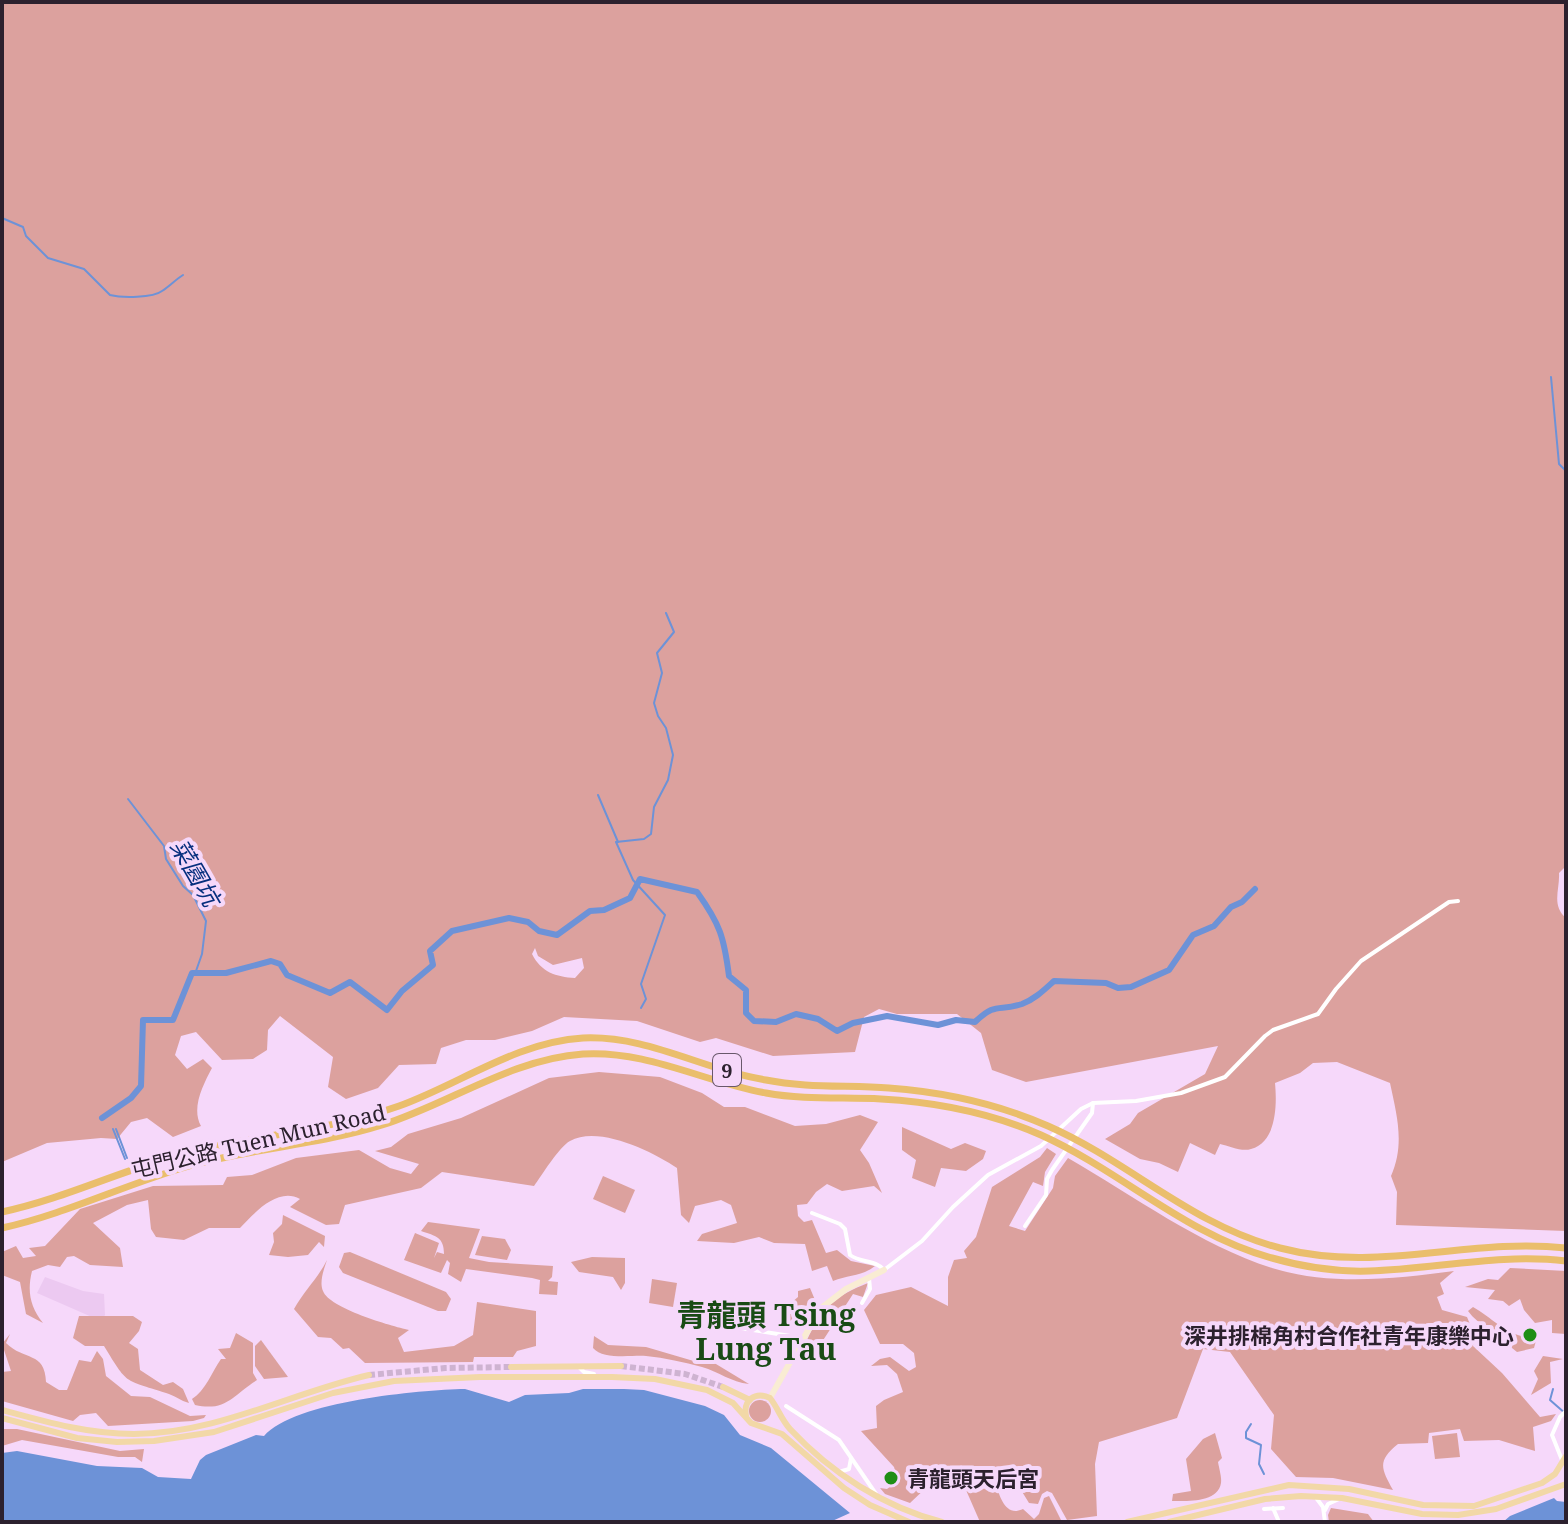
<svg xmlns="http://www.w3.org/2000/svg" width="1568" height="1524" viewBox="0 0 1568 1524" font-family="'Noto Serif','Noto Sans TC',serif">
<rect width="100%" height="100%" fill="#f6d8fa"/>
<polygon fill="#ecc9f1" points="45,1277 83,1291 104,1294 105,1315 101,1321 37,1293"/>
<g fill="#dca19e" fill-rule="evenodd">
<path d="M2 2H1566V866L1559 873C1560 889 1551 905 1566 918V1231L1396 1225 1397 1192 1391 1176C1405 1144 1397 1116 1390 1083L1337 1062 1313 1063 1300 1073 1275 1083C1277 1104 1277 1142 1251 1149 1242 1152 1229 1146 1220 1144L1215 1155 1190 1143 1178 1172 1159 1163 1140 1159 1105 1139 1130 1124 1138 1113 1205 1074 1218 1046 1026 1082 992 1070 981 1033 957 1014H897L879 1009 864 1017 855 1052 773 1056 716 1038 700 1042 637 1021 564 1017 532 1031 495 1040H466L441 1048 436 1064 399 1065 378 1088 346 1099 328 1087 333 1057 280 1016 268 1030 267 1050 253 1059 222 1060 196 1032 181 1036 175 1055 187 1069 203 1059 212 1068C203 1085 191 1108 201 1126L173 1137 147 1118 131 1122 117 1139 101 1138 47 1143 2 1162ZM535 948 538 956 553 965 582 958 584 968 575 978C556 977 541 972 532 954Z"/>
<path d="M599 1072 660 1077 702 1093 724 1107H745L795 1126 826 1124 860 1115 878 1122 860 1150 869 1163 882 1193 874 1186 842 1191 827 1184 816 1192 807 1204 797 1205 798 1216 804 1222 812 1220 826 1253 837 1250 851 1261 875 1266C863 1276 848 1275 833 1281L827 1266 812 1271 805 1244 774 1243 759 1237 734 1243 697 1241 702 1234 737 1223 731 1205 721 1200 695 1206 689 1223 681 1215 677 1168C652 1151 598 1125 570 1141 559 1147 542 1175 534 1186L442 1172 421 1188 345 1205 339 1224 326 1225 290 1207 300 1199C278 1187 255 1212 240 1228H209L184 1240 156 1237 151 1229 148 1200 127 1205 93 1223 120 1248 123 1267 90 1265 74 1256 67 1257 60 1267 48 1265 32 1271C27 1291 30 1307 43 1323L26 1314 20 1282 2 1275V1252L16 1246 23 1258 36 1256 29 1248 45 1246 80 1209 153 1186 223 1185 227 1177 252 1175 296 1158 359 1150 390 1168 411 1174 419 1164 375 1151 391 1147 408 1134 461 1118 549 1078Z"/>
<polygon points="902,1127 951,1149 965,1143 986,1151 983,1159 966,1171 941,1168 935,1187 912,1178 916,1160 902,1150"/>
<path d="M1047 1148 1056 1154 1045 1172 1043 1186 1033 1182 1009 1226 1025 1231 1053 1188 1055 1176 1068 1158C1134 1196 1200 1245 1272 1268 1329 1286 1396 1279 1454 1271L1440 1283 1444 1294 1437 1297 1442 1310 1467 1317 1474 1334 1473 1346 1502 1373 1540 1417 1556 1414 1551 1421 1533 1427 1535 1451 1499 1440 1464 1441 1460 1429 1429 1433 1428 1443 1398 1444C1377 1461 1381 1468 1393 1490L1333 1478 1296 1477 1271 1449 1274 1415 1230 1352 1203 1349 1177 1418 1099 1442 1095 1464 1097 1516 1067 1520 1052 1493 1047 1491 1042 1494 1038 1504 1029 1503 1021 1490 1019 1479 996 1484C1000 1498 1006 1517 1023 1509L1034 1519 1039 1514 1044 1498 1049 1496 1061 1520 980 1522 966 1490 950 1480 929 1485 910 1503 885 1494 880 1488 887 1489 898 1481 894 1467 861 1431 877 1428 876 1406 884 1400 903 1392 897 1374 887 1365 871 1366 880 1359 890 1357 909 1371 916 1367 914 1353 903 1344H880L864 1310 876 1295 911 1287 948 1306V1277L954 1260 967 1258 964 1251 976 1237 992 1187 1040 1157Z"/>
<polygon points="603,1176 635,1190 625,1213 593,1199"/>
<polygon points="283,1215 325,1236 324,1247 319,1242 308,1255 288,1257 269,1255 274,1242 273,1233 282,1224"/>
<path d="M428 1222 480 1229 469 1258 489 1262 553 1266 552 1277 548 1281 558 1282 557 1295 539 1294 540 1280 532 1278 466 1269 461 1282 448 1274 450 1263 447 1260 441 1273 404 1260 415 1233 439 1243 434 1258 437 1252 444 1254C444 1237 436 1236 421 1231Z"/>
<polygon points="482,1236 505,1239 511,1250 507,1260 475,1255"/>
<polygon points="350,1252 446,1292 451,1299 446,1311 438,1311 343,1273 339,1267 344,1253"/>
<polygon points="592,1257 625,1258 625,1283 621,1290 613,1277 579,1272 571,1262"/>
<path d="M327 1260C324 1269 319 1282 323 1291 329 1308 391 1326 409 1330L398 1338 404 1352 454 1346 473 1335 477 1302 536 1311V1346L517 1351 513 1357H474L473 1362 365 1363 349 1348 343 1349 331 1338 318 1337 294 1309C304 1291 318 1278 327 1260Z"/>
<polygon points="1510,1268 1566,1271 1566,1334 1552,1333 1552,1320 1535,1323 1524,1310 1520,1299 1509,1306 1503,1301 1488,1299 1495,1290 1465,1287 1488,1279 1498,1280"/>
<polygon points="652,1279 677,1283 673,1307 649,1303"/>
<path d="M868 1283 863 1297 853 1294 820 1345 807 1340C823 1307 835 1296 868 1283Z"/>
<polygon points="810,1288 815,1300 799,1324 790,1325 785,1322 791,1303 798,1297 798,1291"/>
<path d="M1473 1307C1494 1319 1511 1340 1537 1337L1534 1348 1517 1352 1512 1348 1509 1339C1494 1330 1479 1326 1468 1311Z"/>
<path d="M79 1316H133L142 1322 139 1331 129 1343 138 1349 140 1370 163 1385 173 1382 183 1389 189 1403C181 1401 174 1395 166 1393 123 1379 128 1385 104 1346H85L73 1338Z"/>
<path d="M236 1333 253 1343V1373L257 1380C233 1395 226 1412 195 1405L192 1399C205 1391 212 1372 221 1359H226L218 1349 230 1348Z"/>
<path d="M10 1334 6 1343C24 1361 45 1351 46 1382L59 1390H67L79 1360 91 1362 97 1351 103 1359 106 1376 131 1396 150 1397 190 1416 206 1415 204 1418 193 1421 108 1426 96 1413 80 1415 73 1421 2 1401V1372L11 1371 2 1344Z"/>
<path d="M594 1336 608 1345 646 1347 697 1362 711 1361 749 1384C731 1382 719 1372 702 1367 684 1362 665 1358 646 1356 631 1355 603 1360 593 1348Z"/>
<polygon points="261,1340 288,1377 264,1379 255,1366 255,1346"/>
<polygon points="1543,1356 1563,1359 1550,1362 1551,1383 1531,1395 1538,1379 1534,1371"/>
<circle cx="760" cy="1411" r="11"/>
<polygon points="2,1429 17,1429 120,1451 144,1449 142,1462 135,1457 118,1457 22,1440 2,1446"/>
<path d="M1215 1433 1222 1458 1218 1462C1219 1468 1222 1478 1221 1483 1218 1503 1187 1501 1172 1501L1173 1494 1191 1491 1186 1459 1203 1439Z"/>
<polygon points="1457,1433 1460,1457 1435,1459 1432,1436"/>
<polygon points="1331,1508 1368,1514 1374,1522 1329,1522 1328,1515"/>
</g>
<g fill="#6d92d7">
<path d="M465 1389 509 1402 525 1395 569 1393 583 1389H624L644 1390 705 1406 724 1415 740 1435 771 1448 850 1513 830 1522H2V1453L17 1451 97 1466 142 1468 158 1477 191 1479 200 1460 206 1455 256 1435 264 1436C295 1401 419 1390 465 1389Z"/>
<polygon points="1554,1498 1557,1501 1566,1502 1566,1522 1503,1522 1510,1516"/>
</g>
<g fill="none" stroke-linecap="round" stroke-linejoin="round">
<g stroke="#6d92d7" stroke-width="2">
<path d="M2 218 23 227 26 236 48 258 84 269 110 295C122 298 153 298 162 291 170 286 175 280 183 275"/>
<polyline points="1551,377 1559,464 1566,471"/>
<polyline points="598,795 618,842"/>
<polyline points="128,799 164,846 166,859 183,886 193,895 206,921 202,954 196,971"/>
<polyline points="641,1008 646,999 641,984 665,915 633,880 616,842 644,839 651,834 654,807 668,780 673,755 666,728 658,716 654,703 662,673 657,653 674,632 666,613"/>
<polyline points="113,1129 125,1159"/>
<polyline points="116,1129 127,1158"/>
<polyline points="1553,1389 1550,1400 1566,1414"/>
<polyline points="1251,1424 1246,1432 1246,1438 1261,1445 1259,1464 1264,1474"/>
</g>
<path stroke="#6d92d7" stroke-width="6" d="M102 1118 131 1098 141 1086 143 1020H173L192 973H226L271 961 280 964 287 975 330 993 350 982 387 1010 402 991 433 965 430 951 452 931 509 918 528 922 539 931 557 935 590 911 604 910 630 898 640 879 697 892C720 924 724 937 729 976L746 990V1013L754 1021 776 1022 796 1014 818 1019 837 1031 853 1023 887 1016 938 1025 956 1020 975 1022C997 1001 998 1012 1022 1004 1035 999 1044 990 1054 981L1106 983 1118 988 1131 987 1169 970 1193 935 1214 926 1231 907 1242 902 1255 889"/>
<g stroke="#ceb3d1" stroke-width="6" stroke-dasharray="6 3" stroke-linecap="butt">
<polyline points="621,1366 685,1374 723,1387"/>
<polyline points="369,1375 445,1368 511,1367"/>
</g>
<g stroke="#fff" stroke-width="4">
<path d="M812 1213 840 1224 845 1229 850 1255C861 1263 876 1260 884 1270L922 1241 953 1207 988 1175 1041 1146 1081 1109 1093 1103 1136 1101 1181 1093 1225 1077 1265 1036 1273 1030 1318 1014 1336 989 1361 961 1449 902 1458 901"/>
<polyline points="1025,1226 1046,1195 1047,1179 1052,1170 1092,1113 1093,1103"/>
<polyline points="862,1303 870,1289 869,1278"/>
<polyline points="727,1326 803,1338"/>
<polyline points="579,1367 584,1372 594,1374"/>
<polyline points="786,1406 839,1440 876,1494"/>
<polyline points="1562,1460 1552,1435 1560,1417 1566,1411"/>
<polyline points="839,1472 849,1469 851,1458"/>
<polyline points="1317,1499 1323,1507 1325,1522"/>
<polyline points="1273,1508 1279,1522"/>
<polyline points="1264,1509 1283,1508"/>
<polyline points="1325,1510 1328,1504 1339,1499"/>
</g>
<polyline stroke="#f9ecd3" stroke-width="6" points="770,1398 820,1309 846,1289 884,1270"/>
<g stroke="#f2d8a7" stroke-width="6">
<polyline points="511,1367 621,1366"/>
<polyline points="723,1387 750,1400"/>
<path d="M2 1410C46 1422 88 1434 134 1434 216 1434 291 1393 369 1375"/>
<path d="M746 1416C743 1400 755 1391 770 1398 778 1408 781 1419 790 1429 831 1473 884 1507 942 1522"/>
<polyline points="2,1418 77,1438 117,1442 154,1441 214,1432 333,1393 394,1381 480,1377 612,1377 655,1379 707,1390 733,1403 751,1423 782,1434 844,1488 870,1505 909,1522"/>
<polyline points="1127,1522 1289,1485 1349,1489 1423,1505 1474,1506 1542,1483 1555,1474 1566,1456"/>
<polyline points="1169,1522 1265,1499 1301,1496 1342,1498 1422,1514 1458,1515 1496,1509 1566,1484"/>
</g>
<g stroke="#eabe6c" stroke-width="7">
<path d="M2 1212C67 1198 126 1168 190 1152 259 1135 331 1130 399 1106 460 1084 516 1042 583 1038 648 1035 703 1070 766 1080 806 1088 848 1085 889 1088 943 1092 998 1104 1048 1126 1130 1162 1191 1225 1280 1248 1379 1274 1468 1237 1566 1248"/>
<path d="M2 1228C66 1214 126 1184 189 1166 252 1148 319 1145 382 1125 449 1104 511 1059 583 1054 647 1050 704 1082 766 1093 804 1100 843 1097 881 1099 935 1102 991 1113 1041 1135 1121 1171 1186 1235 1272 1258 1303 1267 1337 1272 1369 1271 1435 1269 1500 1253 1566 1261"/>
</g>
</g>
<g fill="#1f8e15" stroke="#f6d8fa" stroke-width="3">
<circle cx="1530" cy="1335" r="8"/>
<circle cx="891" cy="1478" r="8"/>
</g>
<g text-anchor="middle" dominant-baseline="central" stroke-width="8" stroke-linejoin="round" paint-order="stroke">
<rect fill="#f6d8fa" stroke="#69586b" stroke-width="2" x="713" y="1054" width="28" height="32" rx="6"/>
<g font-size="20" font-weight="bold" fill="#2c212e">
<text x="727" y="1070">9</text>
</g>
<g font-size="22" fill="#2c212e" stroke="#f6d8fa">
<text transform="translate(258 1140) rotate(-13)">屯門公路 Tuen Mun Road</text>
</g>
<g font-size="22" font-weight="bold" fill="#2c212e" stroke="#f6d8fa" text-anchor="end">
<text x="1514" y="1335">深井排棉角村合作社青年康樂中心</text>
<text x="907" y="1478" text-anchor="start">青龍頭天后宮</text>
</g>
<g font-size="24" font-style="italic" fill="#062f7e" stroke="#f6d8fa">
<text transform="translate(196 872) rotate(60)">菜園坑</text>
</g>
<g font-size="30" font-weight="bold" fill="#194b15" stroke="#f6d8fa">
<text x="766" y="1314">青龍頭 Tsing<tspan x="766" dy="34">Lung Tau</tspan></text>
</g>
</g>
<rect width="1568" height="1524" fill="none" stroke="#2c212e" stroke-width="8"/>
</svg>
